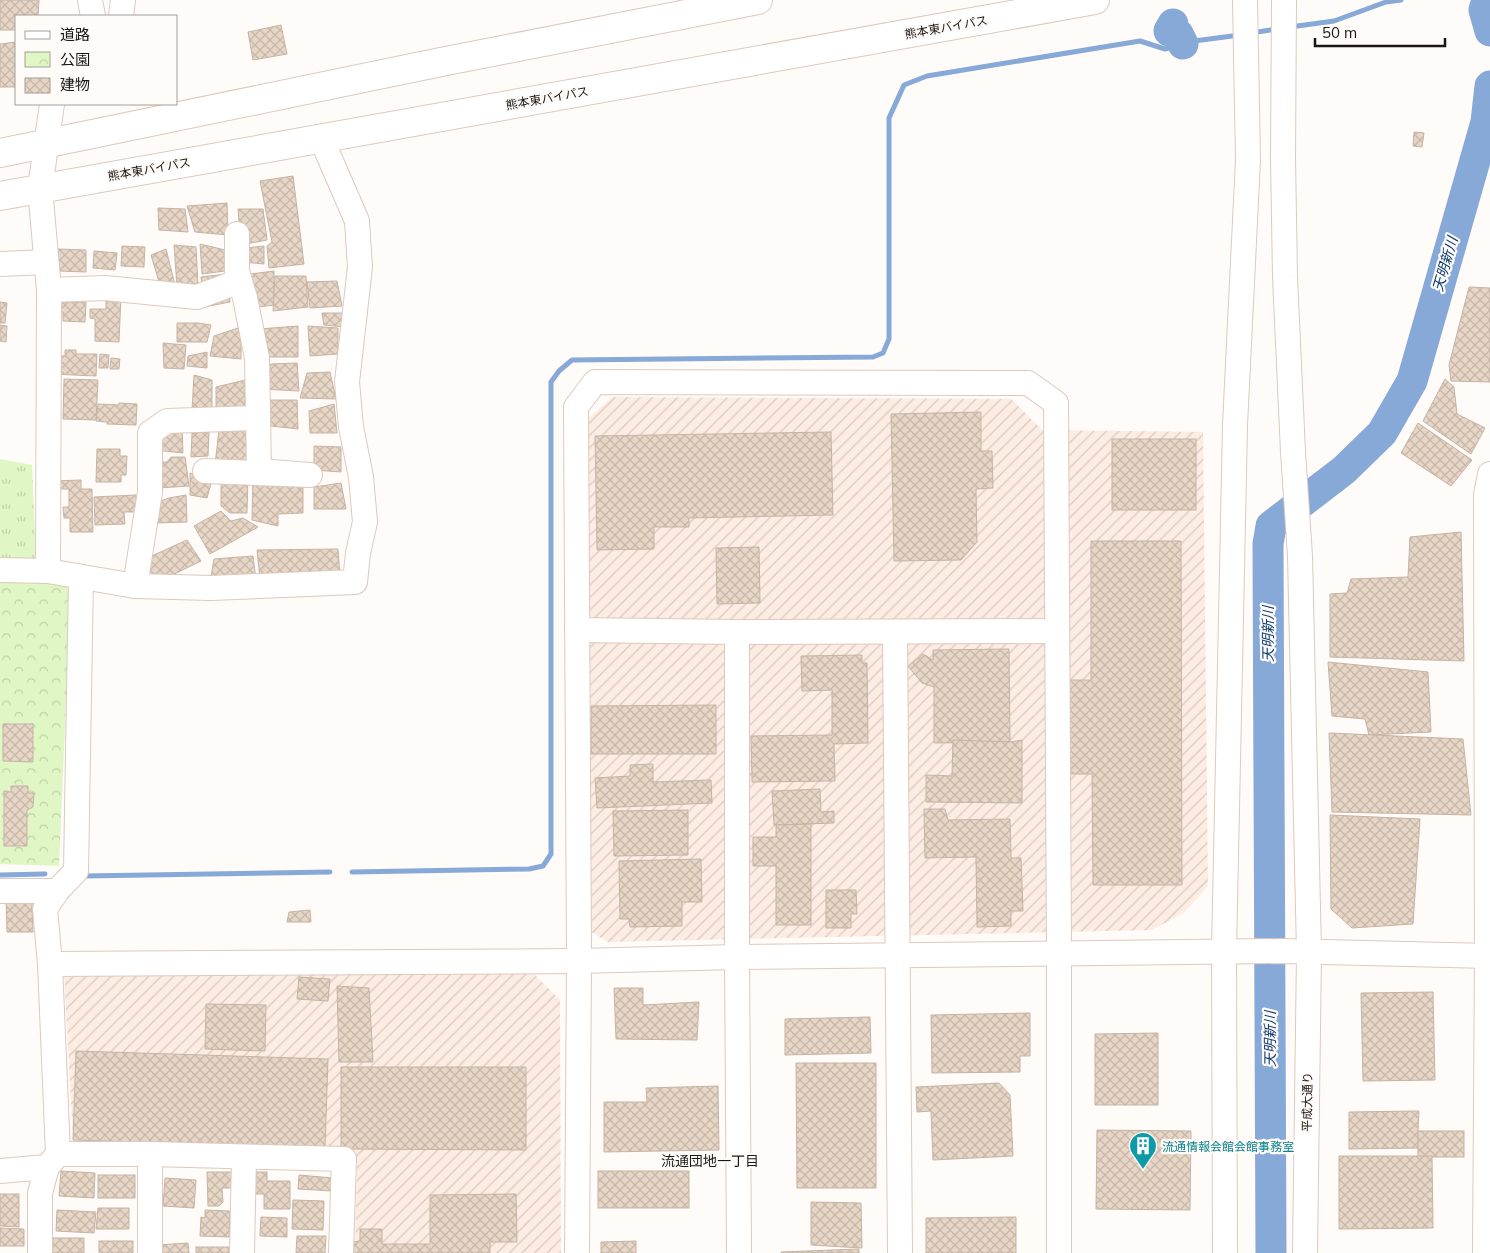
<svg xmlns="http://www.w3.org/2000/svg" width="1490" height="1253" viewBox="0 0 1490 1253" font-family="Mulish,'Noto Sans JP',sans-serif">
<defs>
<pattern id="industrial-furrows" width="10" height="10" patternUnits="userSpaceOnUse" patternTransform="scale(1.25)"><rect width="10" height="10" fill="#fdece2"/><path d="M-1 1l2-2M0 10L10 0M9 11l2-2" fill="none" stroke="#d8cac1"/></pattern>
<pattern id="grass-tufts" width="24" height="20" patternUnits="userSpaceOnUse" patternTransform="scale(1.25)"><rect width="24" height="20" fill="#e0f6c4"/><path d="M3 7l-1-3M5 7V3M7 7l1-3M15 17l-1-3M17 17v-4M19 17l1-3" fill="none" stroke="#c0d2a7"/></pattern>
<pattern id="park-crowns" width="20" height="18" patternUnits="userSpaceOnUse" patternTransform="scale(1.25)"><rect width="20" height="18" fill="#e0f6c4"/><path d="M2 6a3 3 0 1 1 6 0M12 15a3 3 0 1 1 6 0" fill="none" stroke="#c0d2a7"/></pattern>
<pattern id="building-cross-hatch" width="8" height="8" patternUnits="userSpaceOnUse" patternTransform="scale(1.25)"><rect width="8" height="8" fill="#e7d6c6"/><path d="M0 0l8 8M0 8l8-8" fill="none" stroke="#c6b7a9"/></pattern>
</defs>
<rect width="100%" height="100%" fill="#fffbf8"/>
<g fill="url(#industrial-furrows)">
<polygon points="612,397 1011,399 1042,430 1203,432 1208,886 1185,912 1152,930 608,942 585,928 587,420"/>
<polygon points="528,968 560,1000 561,1253 355,1253 357,1165 334,1146 325,1148 73,1140 64,971"/>
</g>
<polygon fill="url(#grass-tufts)" points="0,459 32,465 36,560 0,559"/>
<polygon fill="url(#park-crowns)" points="0,578 71,584 59,866 0,864"/>
<g fill="none" stroke-linecap="round" stroke-linejoin="round">
<g stroke="#86a9d8" stroke-width="5">
<polyline points="1290,27 1334,21 1386,2 1401,0"/>
<polyline points="1251,33 1277,29"/>
<polyline points="352,872 529,869 543,866 551,854 551,382 559,371 572,360 873,357 883,353 889,339 889,118 904,85 927,76 1140,41 1165,49 1194,41 1240,35"/>
<polyline points="0,875 45,874"/>
<polyline points="84,876 330,872"/>
</g>
<g stroke="#86a9d8" stroke-width="31">
<polyline points="1487,0 1484,10 1490,31"/>
<polyline points="1173,24 1169,31 1178,34 1183,44"/>
<polyline points="1271,1253 1268,544 1271,526 1344,470 1382,433 1412,381 1486,122 1490,86"/>
</g>
</g>
<g fill="url(#building-cross-hatch)" stroke="#c5b4a5">
<polygon points="0,0 39,0 38,16 16,16 16,30 0,30"/>
<polygon points="281,25 287,54 253,60 248,32"/>
<polygon points="16,42 16,87 0,87 0,44"/>
<polygon points="1414,132 1424,133 1422,147 1413,146"/>
<polygon points="293,176 304,264 269,268 267,246 272,242 260,181"/>
<polygon points="227,203 228,235 195,232 187,206"/>
<polygon points="158,208 185,209 188,232 159,230"/>
<polygon points="238,209 263,209 267,240 241,245"/>
<polygon points="200,244 225,250 225,271 202,274"/>
<polygon points="174,245 196,247 198,286 177,287"/>
<polygon points="122,246 145,247 144,267 121,266"/>
<polygon points="264,246 264,264 242,262 246,248"/>
<polygon points="58,249 86,250 86,272 58,271"/>
<polygon points="166,249 179,301 165,302 151,255"/>
<polygon points="94,251 117,253 115,270 93,268"/>
<polygon points="274,271 274,305 251,308 242,275"/>
<polygon points="226,274 230,302 204,307 201,277"/>
<polygon points="275,276 306,276 308,307 273,311"/>
<polygon points="337,281 342,306 310,308 307,282"/>
<polygon points="1469,287 1490,288 1490,382 1451,381 1449,365"/>
<polygon points="106,295 121,296 119,342 95,341 95,319 90,318 90,309 106,309"/>
<polygon points="0,302 7,303 5,323 0,323"/>
<polygon points="54,302 86,302 85,322 63,321 63,312 54,312"/>
<polygon points="322,313 343,313 345,327 324,325"/>
<polygon points="177,323 198,323 211,325 207,342 177,342"/>
<polygon points="0,325 7,326 6,342 0,341"/>
<polygon points="298,326 298,357 262,357 259,329"/>
<polygon points="308,326 338,328 338,354 310,356"/>
<polygon points="241,327 241,359 210,356 214,336"/>
<polygon points="163,343 186,345 184,369 164,368"/>
<polygon points="65,350 76,350 76,354 97,354 96,376 51,374 51,355 65,356"/>
<polygon points="207,352 207,368 187,366 188,356"/>
<polygon points="100,354 109,355 108,368 99,368"/>
<polygon points="111,358 120,359 119,369 110,369"/>
<polygon points="297,363 299,391 261,389 271,364"/>
<polygon points="330,372 336,399 300,398 307,373"/>
<polygon points="194,375 212,380 212,409 192,410"/>
<polygon points="64,379 98,380 96,420 63,419"/>
<polygon points="1445,379 1454,387 1457,414 1485,428 1471,454 1423,421"/>
<polygon points="245,380 245,411 216,413 216,387"/>
<polygon points="263,400 297,400 298,429 262,425"/>
<polygon points="119,403 137,404 136,425 107,424 107,422 96,421 98,404 119,405"/>
<polygon points="334,404 337,433 310,433 309,411"/>
<polygon points="981,412 981,451 992,451 993,488 976,489 977,542 961,560 894,561 891,414"/>
<polygon points="1418,423 1472,460 1451,486 1401,453"/>
<polygon points="149,424 182,427 183,453 155,450"/>
<polygon points="246,427 247,466 215,465 219,430"/>
<polygon points="209,432 208,456 191,457 192,433"/>
<polygon points="831,432 833,515 689,518 689,527 654,527 654,549 597,550 595,436"/>
<rect x="1112" y="439" width="84" height="71"/>
<polygon points="314,446 341,447 341,472 314,470"/>
<polygon points="97,449 120,449 120,456 127,456 126,475 121,475 121,482 96,482"/>
<polygon points="171,457 185,457 189,486 159,488 158,462 167,462"/>
<polygon points="190,473 212,480 207,498 190,495"/>
<polygon points="253,474 303,480 303,513 278,514 278,526 252,520"/>
<polygon points="221,476 248,476 247,513 230,513 221,506"/>
<polygon points="81,480 81,489 92,489 93,532 70,532 70,518 64,518 63,507 69,507 69,489 52,489 52,481"/>
<polygon points="341,483 346,509 314,509 314,487"/>
<polygon points="136,495 137,512 124,512 125,524 95,525 94,497"/>
<polygon points="186,495 187,522 156,523 155,503 169,498"/>
<polygon points="221,511 231,521 243,518 258,527 210,554 194,526"/>
<polygon points="1461,532 1464,661 1330,657 1330,594 1347,593 1351,579 1408,577 1410,537"/>
<polygon points="187,540 201,561 156,583 145,559"/>
<polygon points="1091,541 1181,541 1182,885 1093,885 1092,774 1067,774 1067,680 1091,680"/>
<polygon points="759,547 760,603 717,604 716,548"/>
<polygon points="338,549 340,575 260,579 257,550"/>
<polygon points="253,556 256,580 210,583 214,559"/>
<polygon points="1009,649 1010,742 934,743 934,687 922,683 908,666 923,654 933,660 933,650"/>
<polygon points="862,655 862,663 867,663 868,743 834,744 835,781 752,782 751,736 832,735 832,690 802,691 801,656"/>
<polygon points="1328,662 1428,672 1431,732 1369,735 1365,719 1332,716"/>
<polygon points="716,705 716,754 591,754 591,706"/>
<polygon points="3,724 33,724 33,762 3,761"/>
<polygon points="1329,733 1463,739 1471,815 1332,812"/>
<polygon points="953,740 1010,742 1022,740 1022,803 926,802 926,775 952,776"/>
<polygon points="653,764 653,782 711,780 712,803 597,808 595,778 630,776 630,765"/>
<polygon points="11,786 28,786 28,793 34,793 33,807 27,810 27,846 4,846 4,791 11,792"/>
<polygon points="820,789 821,812 834,811 834,823 774,825 772,791"/>
<polygon points="924,809 945,809 948,820 1010,819 1011,858 1021,858 1023,911 1011,911 1011,926 977,927 976,857 925,858"/>
<polygon points="688,810 688,855 614,856 613,811"/>
<polygon points="1330,815 1420,819 1413,924 1352,928 1331,909"/>
<polygon points="811,824 811,925 776,925 776,866 753,866 753,837 776,837 776,825"/>
<polygon points="701,859 702,902 682,902 682,926 630,927 629,919 620,919 619,861"/>
<polygon points="826,890 856,890 857,914 851,914 851,928 826,928"/>
<polygon points="6,897 26,897 32,903 33,932 7,932"/>
<polygon points="310,910 311,922 287,922 289,912"/>
<polygon points="299,977 330,979 328,1001 297,999"/>
<polygon points="337,986 369,988 373,1062 339,1062"/>
<polygon points="614,988 643,988 643,1005 699,1002 697,1040 616,1039"/>
<polygon points="1433,992 1435,1080 1363,1081 1361,993"/>
<polygon points="206,1004 266,1005 265,1051 205,1049"/>
<polygon points="1030,1013 1030,1056 1020,1056 1020,1072 932,1073 931,1015"/>
<polygon points="870,1017 871,1053 785,1055 785,1019"/>
<polygon points="1158,1033 1158,1105 1095,1105 1095,1034"/>
<polygon points="76,1051 328,1059 325,1148 73,1140"/>
<polygon points="796,1063 876,1063 876,1188 797,1188"/>
<polygon points="341,1067 526,1067 526,1150 341,1149"/>
<polygon points="999,1083 1010,1095 1013,1156 933,1160 931,1111 917,1112 916,1087"/>
<polygon points="718,1086 719,1150 604,1152 604,1102 647,1102 646,1088"/>
<polygon points="1419,1111 1418,1131 1420,1148 1349,1149 1349,1112"/>
<polygon points="1097,1130 1191,1131 1190,1210 1096,1209"/>
<rect x="1418" y="1131" width="46" height="26"/>
<polygon points="1339,1156 1432,1156 1433,1228 1339,1229"/>
<polygon points="61,1171 95,1173 94,1198 59,1196"/>
<rect x="598" y="1171" width="91" height="37"/>
<polygon points="207,1172 233,1172 233,1188 222,1188 223,1202 219,1206 208,1206"/>
<polygon points="253,1172 267,1172 267,1181 290,1181 290,1209 264,1209 264,1194 253,1194"/>
<rect x="98" y="1175" width="37" height="23"/>
<polygon points="299,1175 333,1178 332,1191 298,1189"/>
<polygon points="165,1178 196,1180 194,1208 163,1206"/>
<polygon points="0,1194 19,1194 19,1227 0,1226"/>
<polygon points="516,1194 517,1242 490,1242 490,1253 353,1253 353,1242 360,1241 360,1229 382,1229 382,1244 430,1244 430,1195"/>
<polygon points="293,1200 324,1201 323,1230 292,1229"/>
<polygon points="811,1202 861,1203 862,1248 811,1245"/>
<polygon points="98,1208 129,1208 129,1229 96,1229"/>
<polygon points="57,1210 96,1212 94,1233 56,1231"/>
<polygon points="205,1210 230,1211 229,1237 200,1236 201,1217 205,1218"/>
<polygon points="261,1217 287,1218 287,1237 260,1236"/>
<polygon points="1016,1217 1016,1253 926,1253 926,1218"/>
<polygon points="0,1228 24,1229 24,1246 0,1246"/>
<polygon points="297,1236 326,1236 325,1253 296,1253"/>
<polygon points="53,1238 84,1238 84,1253 52,1253"/>
<rect x="99" y="1241" width="34" height="12"/>
<polygon points="636,1241 636,1253 601,1253 601,1242"/>
<polygon points="188,1243 189,1253 157,1253 157,1245"/>
<rect x="196" y="1247" width="33" height="6"/>
<polygon points="859,1249 859,1253 781,1253 781,1252"/>
</g>
<g fill="none" stroke-linecap="round" stroke-linejoin="round">
<defs>
<g id="minor">
<polyline points="90,0 93,16"/>
<polyline points="1284,0 1283,158 1285,277 1293,452 1300,556 1309,952 1305,1253"/>
<polyline points="121,16 123,0"/>
<polyline points="0,264 46,262"/>
<polyline points="49,290 105,288 197,297 240,281"/>
<polyline points="205,471 310,475 259,471 257,358 245,298 237,271 237,234"/>
<polyline points="0,570 48,571 135,586 211,588 355,582 358,553 365,522 361,477 351,427 347,382 360,267 357,221 321,138"/>
<polyline points="48,571 49,290 40,188 52,104"/>
<polyline points="135,586 150,492 150,433 167,421 258,418"/>
<polyline points="577,630 737,632 1056,631"/>
<polyline points="737,632 737,957 739,1253"/>
<polyline points="895,632 900,1253"/>
<polyline points="0,891 57,891"/>
<polyline points="50,964 579,961 737,957 1282,951 1490,956"/>
<polyline points="58,1154 150,1154 344,1159 341,1253"/>
<polyline points="0,1171 47,1167"/>
<polyline points="40,1253 40,1193 47,1167 58,1154 50,964 45,909 57,891 76,871 81,578"/>
<polyline points="150,1253 150,1154"/>
<polyline points="242,1253 244,1157"/>
<polyline points="577,1253 579,961 576,407 595,382 1028,383 1056,403 1059,954 1059,1253"/>
<polyline points="1225,1253 1224,952 1235,425 1248,160 1245,0"/>
<polyline points="1485,1253 1487,956 1486,495 1490,474"/>
</g>
<g id="highway">
<polyline points="0,153 441,62 758,0"/>
<polyline points="0,196 1095,0"/>
</g>
</defs>
<use href="#minor" stroke="#ddc9bd" stroke-width="26"/>
<use href="#highway" stroke="#ddc9bd" stroke-width="30"/>
<use href="#minor" stroke="#fff" stroke-width="24"/>
<use href="#highway" stroke="#fff" stroke-width="28"/>
</g>
<defs>
<symbol id="building-pin" viewBox="-11 -11 22 30"><path d="M0 17L-7.5 6A9.5 9.5 0 1 1 7.5 6Z" fill="#0f9aa8" stroke="#fffbf8"/><path d="M-4-6H4V6H1V3H-1V6H-4ZM-2.5-4.3h1.7v1.8h-1.7ZM.8-4.3h1.7v1.8H.8ZM-2.5-1h1.7V.8h-1.7ZM.8-1h1.7V.8H.8Z" fill="#fff"/></symbol>
</defs>
<g fill-rule="evenodd">
<use href="#building-pin" x="1127" y="1130" width="32" height="43"/>
</g>
<g text-anchor="middle" dominant-baseline="central" stroke-width="4.5" stroke-linejoin="round" paint-order="stroke">
<g font-size="12" fill="#1c1511" stroke="#fffbf8">
<text transform="translate(946 27) rotate(-10)">熊本東バイパス</text>
<text transform="translate(547 98) rotate(-10)">熊本東バイパス</text>
<text transform="translate(149 169) rotate(-10)">熊本東バイパス</text>
<text transform="translate(1307 1102) rotate(-89)">平成大通り</text>
</g>
<g font-size="12" fill="#0d838f" stroke="#fffbf8" text-anchor="start">
<text x="1162" y="1146">流通情報会館会館事務室</text>
</g>
<g font-size="14" font-style="italic" fill="#0b3a72" stroke="#fffbf8">
<text transform="translate(1445 264) rotate(-74)">天明新川</text>
<text transform="translate(1268 634) rotate(-90)">天明新川</text>
<text transform="translate(1270 1039) rotate(-90)">天明新川</text>
</g>
<g font-size="14" fill="#1c1511" stroke="#fffbf8">
<text x="710" y="1161">流通団地一丁目</text>
</g>
</g>
<rect x="15" y="15" width="162" height="90" fill="#fffbf8" stroke="#a49f9c"/>
<rect x="25" y="31" width="25" height="8" fill="#ffffff" stroke="#a49f9c"/>
<text x="60" y="40" font-size="15" fill="#1c1511">道路</text>
<rect x="25" y="52" width="25" height="15" fill="url(#park-crowns)" stroke="#a49f9c"/>
<text x="60" y="65" font-size="15" fill="#1c1511">公園</text>
<rect x="25" y="78" width="25" height="15" fill="url(#building-cross-hatch)" stroke="#a49f9c"/>
<text x="60" y="90" font-size="15" fill="#1c1511">建物</text>
<path d="M1315 38v8h130v-8" fill="none" stroke="#1c1511" stroke-width="2.5"/>
<text x="1322" y="38" font-size="15" fill="#1c1511" stroke="#fffbf8" stroke-width="4" paint-order="stroke">50 m</text>
</svg>
